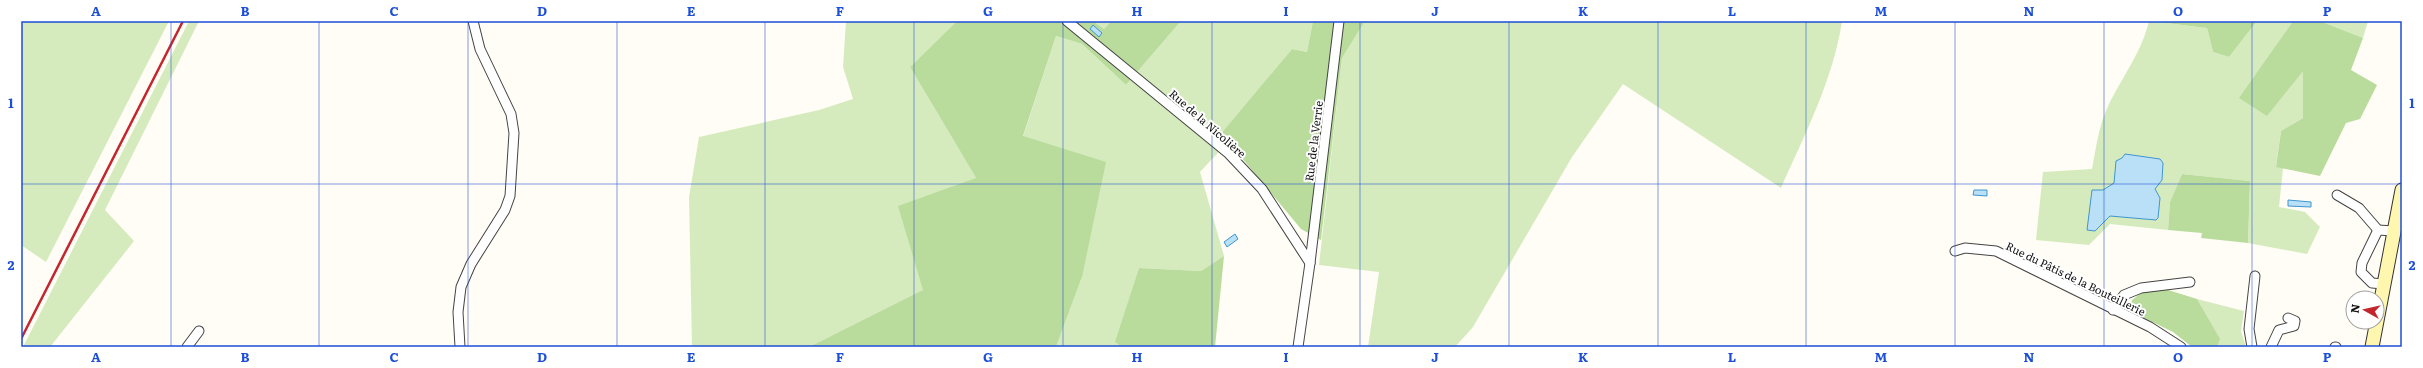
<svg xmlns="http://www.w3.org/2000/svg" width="2423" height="368" viewBox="0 0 2423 368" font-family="Literata,serif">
<rect width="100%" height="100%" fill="#fffdf5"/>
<g fill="#d5ebbd">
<polygon points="21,21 169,21 46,262 21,245"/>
<polygon points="189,21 199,21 105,210 134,241 50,347 23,347"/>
<polygon points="846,21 957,21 910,67 976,178 924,290 809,347 692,347 689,197 699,137 819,110 853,99 843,67"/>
<polygon points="1093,21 1111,21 1104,29"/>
<polygon points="1181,21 1313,21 1307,52 1292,49 1220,135 1227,143 1200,172 1224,256 1201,271 1139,268 1116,342 1122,347 1056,347 1082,277 1023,137 1056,36 1082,44 1126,85"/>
<path d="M1365 21H1842C1833 80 1805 134 1781 188L1623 84 1572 157 1473 327 1455 347H1368L1379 272 1319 265 1342 58Z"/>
<path d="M2149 21 2207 28 2213 52 2229 57 2257 21H2293L2240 98 2304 70 2303 118 2281 131 2276 166 2283 168 2279 207 2305 212 2320 227 2307 254 2248 243 2250 181 2182 174 2170 202 2168 230 2110 224 2089 245 2036 240 2043 172 2092 169C2096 147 2099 124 2109 104 2123 76 2142 51 2149 21Z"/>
<polygon points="2320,21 2368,21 2363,38"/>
<polygon points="2197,299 2244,311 2241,331 2246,347 2217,347 2219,339"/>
</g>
<g fill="#b9dc9c">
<polygon points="957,21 1093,21 1104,29 1111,21 1181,21 1126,85 1082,44 1056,36 1023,136 1106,162 1082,277 1056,347 809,347 923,290 898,206 976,178 910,67"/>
<polygon points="1313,21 1365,21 1342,58 1321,240 1301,229 1236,151 1219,136 1292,49 1307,52"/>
<polygon points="2149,21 2257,21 2229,57 2213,52 2207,28"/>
<polygon points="2293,21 2320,21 2363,38 2351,70 2377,85 2360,119 2346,123 2320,176 2276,167 2281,131 2303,118 2303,71 2267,116 2239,98"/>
<polygon points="2182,174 2250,181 2248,243 2201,238 2202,233 2168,230 2170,202"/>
<polygon points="1224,256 1215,347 1122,347 1115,342 1139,268 1201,271"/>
<polygon points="2165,289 2197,299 2220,339 2217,347 2192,347 2173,332 2130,311 2132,300 2141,293"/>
</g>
<g fill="#b9e0f7" stroke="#3f96cf">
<polygon points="1093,25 1102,33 1099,37 1090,29"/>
<polygon points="2125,154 2160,159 2163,163 2162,180 2155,189 2160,198 2158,218 2156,220 2110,216 2095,231 2087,230 2092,190 2103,190 2114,183 2116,161 2122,158"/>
<polygon points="1974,190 1987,190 1987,196 1973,195"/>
<polygon points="2288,200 2311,202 2311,207 2288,206"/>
<polygon points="1235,234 1238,239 1227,247 1224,242"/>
</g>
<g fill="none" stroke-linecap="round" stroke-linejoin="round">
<defs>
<g id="street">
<polyline points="1067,21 1228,153 1262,189 1310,263"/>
<polyline points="2337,195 2359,208 2378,230"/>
<polyline points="1955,251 1965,248 1996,251 2150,327 2181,347"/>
<polyline points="2384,284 2372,283 2361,272 2362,263 2378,230 2394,231"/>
<polyline points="2113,310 2124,295 2141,288 2190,282"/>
<polyline points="187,347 199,331"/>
<polyline points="460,347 458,312 461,287 471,264 505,210 510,196 514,133 511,114 480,49 473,21"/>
<polyline points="1298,347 1310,263 1339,21"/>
<polyline points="2252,347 2249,329 2255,276"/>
<polyline points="2271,347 2279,330 2294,326 2295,321 2288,318"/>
<polyline points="2335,347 2336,347"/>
</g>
<polyline id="secondary" points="2372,347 2402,190"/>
</defs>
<use href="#street" stroke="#444" stroke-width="11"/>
<use href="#secondary" stroke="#333" stroke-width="15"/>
<use href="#street" stroke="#fff" stroke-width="9"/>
<use href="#secondary" stroke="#fff6b0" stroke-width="13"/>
<polyline stroke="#c4262e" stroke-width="2.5" points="21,339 183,21"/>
</g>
<path fill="none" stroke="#1d4ed8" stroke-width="1" stroke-opacity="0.55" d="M171 21V347M319 21V347M468 21V347M617 21V347M765 21V347M914 21V347M1063 21V347M1212 21V347M1360 21V347M1509 21V347M1658 21V347M1806 21V347M1955 21V347M2104 21V347M2252 21V347M21 184H2402"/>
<g text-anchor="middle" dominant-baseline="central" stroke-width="4" stroke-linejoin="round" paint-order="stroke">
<g font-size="11" fill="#111" stroke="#fff">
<text transform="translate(1208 123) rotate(41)">Rue de la Nicolière</text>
<text transform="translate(1313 141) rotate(-83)">Rue de la Verrie</text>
<text transform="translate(2076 278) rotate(26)">Rue du Pâtis de la Bouteillerie</text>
</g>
</g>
<rect width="2423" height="368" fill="none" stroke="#ffffff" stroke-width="44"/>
<g transform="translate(2365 310) rotate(278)"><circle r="19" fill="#ffffff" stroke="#a0a0a0"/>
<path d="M0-3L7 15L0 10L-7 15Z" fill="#c4262e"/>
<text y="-6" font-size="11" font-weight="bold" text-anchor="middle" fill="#111111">N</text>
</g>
<rect x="22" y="22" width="2379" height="324" fill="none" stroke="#1d4ed8" stroke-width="1.5"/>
<g font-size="13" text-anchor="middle" font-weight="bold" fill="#1d4ed8">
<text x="96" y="16">A</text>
<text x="245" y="16">B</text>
<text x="394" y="16">C</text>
<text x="542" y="16">D</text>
<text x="691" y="16">E</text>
<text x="840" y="16">F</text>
<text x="988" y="16">G</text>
<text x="1137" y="16">H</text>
<text x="1286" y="16">I</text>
<text x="1435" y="16">J</text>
<text x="1583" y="16">K</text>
<text x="1732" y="16">L</text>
<text x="1881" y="16">M</text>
<text x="2029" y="16">N</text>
<text x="2178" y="16">O</text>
<text x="2327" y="16">P</text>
<text x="11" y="108">1</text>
<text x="2412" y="108">1</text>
<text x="11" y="270">2</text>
<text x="2412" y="270">2</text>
<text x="96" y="362">A</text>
<text x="245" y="362">B</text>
<text x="394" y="362">C</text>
<text x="542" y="362">D</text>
<text x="691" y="362">E</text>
<text x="840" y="362">F</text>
<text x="988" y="362">G</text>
<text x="1137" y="362">H</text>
<text x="1286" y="362">I</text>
<text x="1435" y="362">J</text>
<text x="1583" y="362">K</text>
<text x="1732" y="362">L</text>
<text x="1881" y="362">M</text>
<text x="2029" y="362">N</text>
<text x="2178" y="362">O</text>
<text x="2327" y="362">P</text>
</g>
</svg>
